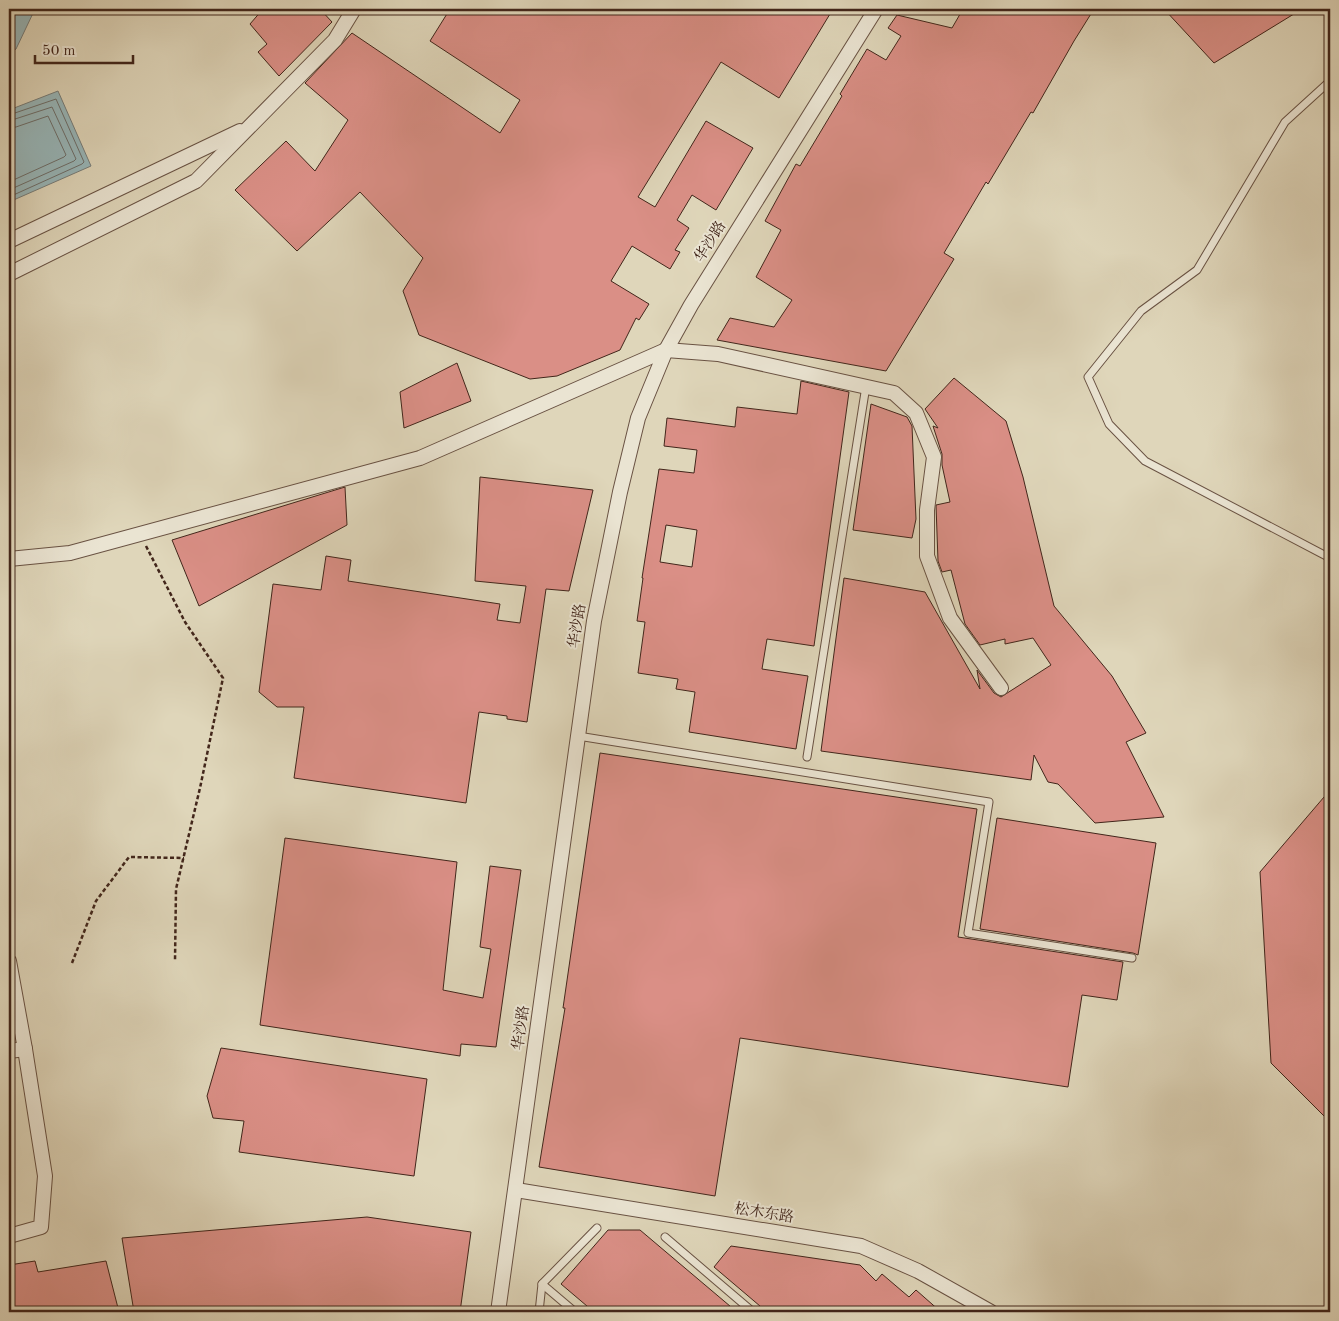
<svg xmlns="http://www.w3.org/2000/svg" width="1339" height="1321" viewBox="0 0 1339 1321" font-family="'Old Standard TT','Noto Serif SC',serif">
<rect width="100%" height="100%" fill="#dfd6ba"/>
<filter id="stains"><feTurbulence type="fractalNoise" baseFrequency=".004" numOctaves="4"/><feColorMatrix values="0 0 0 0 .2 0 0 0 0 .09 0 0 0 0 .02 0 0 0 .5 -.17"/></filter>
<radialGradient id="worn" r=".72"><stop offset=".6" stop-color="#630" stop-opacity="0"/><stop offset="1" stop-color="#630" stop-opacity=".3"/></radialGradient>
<g fill="#98b7ba" stroke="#767d7a">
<polygon points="9,9 35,9 16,49 9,54"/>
<polygon points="58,91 91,166 9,202 9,110"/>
</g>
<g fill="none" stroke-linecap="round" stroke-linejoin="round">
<g stroke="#6d6e6a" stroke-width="1">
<polyline points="9,115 56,99 84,162 82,164 9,197"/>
<polyline points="9,121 52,107 76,159 74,161 9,190"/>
<polyline points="9,128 16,127 48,116 66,155 64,157 9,182"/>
</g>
</g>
<g fill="#da8f86" stroke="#42261b" fill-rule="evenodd">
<polygon points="263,9 320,9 332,22 279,76 258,52 267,44 250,24"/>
<polygon points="450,9 833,9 779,98 721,62 638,197 655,207 706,121 753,148 716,210 692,195 677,220 689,228 675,250 680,252 670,269 632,246 611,281 649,304 639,320 636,318 620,350 557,376 530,379 419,335 403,291 423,258 360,192 297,251 235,190 286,141 315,171 348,120 305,83 352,33 500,133 520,100 430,41"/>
<polygon points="963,9 1094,9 1074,41 1033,113 1031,112 988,184 986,182 944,253 954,259 886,371 717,340 730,318 774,327 792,300 756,277 781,230 765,221 796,164 800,166 842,96 840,94 867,49 886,60 901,36 888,28 897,15 952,28"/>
<polygon points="1164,9 1302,9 1214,63"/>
<polygon points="457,363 471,401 404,428 400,392"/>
<polygon points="954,378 1006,421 1023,477 1054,606 1112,676 1146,733 1126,742 1164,817 1095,823 1058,784 1048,782 1034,755 1031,780 821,751 844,578 925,592 980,689 977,670 994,693 1001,697 1051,665 1033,638 1005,644 1005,639 980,645 965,624 951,570 942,572 938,561 936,505 950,502 942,465 942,454 933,426 938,428 925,409"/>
<path d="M801 381 849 392 814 646 767 639 762 669 808 676 796 749 689 732 695 692 676 689 678 679 638 673 645 622 637 621 643 578H642L659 469 694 473 697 450 664 446 667 418 735 427 737 407 797 414ZM666 525 697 530 692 567 660 562Z"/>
<polygon points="871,404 907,417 912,426 916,519 912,538 853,530"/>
<polygon points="480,477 593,490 569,591 546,589 527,722 507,719 507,716 479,712 466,803 294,778 304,707 277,707 259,692 273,584 321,590 326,556 351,560 348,581 500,604 497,620 520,623 526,586 475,581"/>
<polygon points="345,487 347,525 199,606 172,540"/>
<polygon points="600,753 977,809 958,937 1123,962 1117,1000 1082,995 1068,1087 740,1038 715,1196 539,1167 565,1008 563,1008"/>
<polygon points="1330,790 1330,1122 1271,1063 1260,872"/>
<polygon points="997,818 1156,843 1138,955 1133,953 980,929"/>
<polygon points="285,838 457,862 443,990 483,998 491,949 480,947 490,866 521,870 496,1047 461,1044 460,1056 260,1025"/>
<polygon points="221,1048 427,1079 414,1176 239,1152 244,1121 213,1118 207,1096"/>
<polygon points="367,1217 471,1232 460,1312 134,1312 122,1238"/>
<polygon points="608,1230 640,1230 737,1312 594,1312 561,1284"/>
<polygon points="731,1246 860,1265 876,1281 882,1274 909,1297 916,1290 941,1312 767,1312 714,1267"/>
<polygon points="35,1261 38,1272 106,1261 118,1308 96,1312 9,1312 9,1265"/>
</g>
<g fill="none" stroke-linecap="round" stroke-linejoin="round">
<defs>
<g id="service">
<polyline points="1330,81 1285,122 1197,270 1141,311 1088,377 1109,424 1145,461 1330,558"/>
<polyline points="578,736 989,802 968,933 1132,958"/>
<polyline points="807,757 866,386"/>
<polyline points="665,1237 753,1312"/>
<polyline points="542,1284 575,1312"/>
<polyline points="539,1312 542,1284 597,1228"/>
</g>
<g id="minor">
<polyline points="9,241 240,131"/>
<polyline points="9,274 196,181 335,40 354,9"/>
<polyline points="9,559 70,553 420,458 666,350 718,354 894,393 916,413 934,457 927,510 927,556 950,618 1001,688"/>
<polyline points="9,961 25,1049 9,1051"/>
<polyline points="516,1190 861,1246 918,1271 991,1312"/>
<polyline points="9,1236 41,1227 45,1176 25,1049"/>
<polyline points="498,1312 594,621 620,492 638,418 666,350 691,305 876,9"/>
</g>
</defs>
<use href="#service" stroke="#695243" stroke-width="9"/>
<use href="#minor" stroke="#695243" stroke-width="16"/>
<g stroke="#42261b" stroke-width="2.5" stroke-dasharray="4 2.5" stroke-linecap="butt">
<polyline points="146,546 185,622 223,678 200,788 176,889 175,961"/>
<polyline points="72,963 96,901 129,857 184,858"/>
</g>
<use href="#service" stroke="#eae4d2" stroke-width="7"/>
<use href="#minor" stroke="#eae4d2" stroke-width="14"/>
</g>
<g text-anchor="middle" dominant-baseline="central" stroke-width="4" stroke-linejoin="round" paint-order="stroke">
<g font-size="15" fill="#42261b" stroke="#eae4d2">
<text transform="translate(711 242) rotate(-58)">华沙路</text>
<text transform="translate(578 626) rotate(-81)">华沙路</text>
<text transform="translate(522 1028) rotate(-82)">华沙路</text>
<text transform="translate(764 1214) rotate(9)">松木东路</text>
</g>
</g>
<rect width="1339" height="1321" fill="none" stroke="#dfd6ba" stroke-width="30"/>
<rect x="10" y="10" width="1319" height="1301" fill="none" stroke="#42261b" stroke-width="2.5"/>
<rect x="15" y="15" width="1309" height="1291" fill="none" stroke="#42261b"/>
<path d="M35 55v8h98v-8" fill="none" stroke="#42261b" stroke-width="2.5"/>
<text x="42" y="55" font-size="15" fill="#42261b" stroke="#eae4d2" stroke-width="4" paint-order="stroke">50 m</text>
<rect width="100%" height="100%" filter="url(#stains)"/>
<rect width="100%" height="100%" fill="url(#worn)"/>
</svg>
